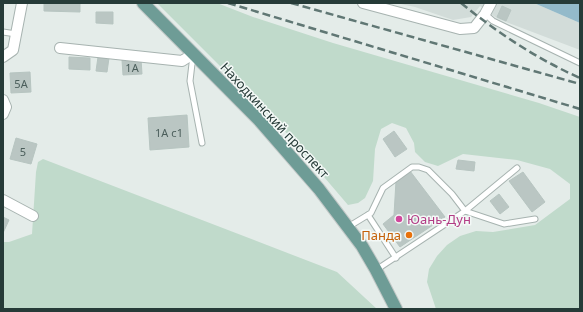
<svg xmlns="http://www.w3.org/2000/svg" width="583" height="312" viewBox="0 0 583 312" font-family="'Noto Sans',sans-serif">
<rect width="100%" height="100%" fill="#e4ece9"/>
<polygon fill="#d2dcd9" points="396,3 534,3 580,23 580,50 498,19 480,6 471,17 453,20 415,7"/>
<g fill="#c0dacb">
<polygon points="157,3 217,3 253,17 333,43 539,103 580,117 580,309 436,309 427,282 429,269 437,256 447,245 460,236 476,231 493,232 535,225 570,199 570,184 550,169 517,160 463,154 438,166 425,162 415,152 414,143 406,128 392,123 381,129 375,149 373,181 365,198 358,203 348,205 283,129"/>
<polygon points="43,159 337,272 377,309 3,309 3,242 9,242 32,234 36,172 38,162"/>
</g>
<polygon fill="#93baca" points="534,3 580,3 580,23"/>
<g fill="#bac6c3" stroke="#b7c5c1">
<polygon points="44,3 80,3 80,12 44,11"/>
<polygon points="502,6 511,10 506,21 497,17"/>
<polygon points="96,12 113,12 113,24 96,23"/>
<polygon points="69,57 90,58 90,70 69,69"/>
<polygon points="98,57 109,58 107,72 96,71"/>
<polygon points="141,59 142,74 123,75 122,60"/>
<polygon points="30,72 31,92 11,93 10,73"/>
<polygon points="187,115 189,147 150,150 148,118"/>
<polygon points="394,131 407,149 395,157 383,139"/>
<polygon points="16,138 37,144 31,164 10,159"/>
<polygon points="458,160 475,162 474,171 456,169"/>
<polygon points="410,171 445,217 400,247 383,224 394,215 396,181"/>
<polygon points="523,172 545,202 532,212 509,181"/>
<polygon points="499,194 509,207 500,214 490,201"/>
<polygon points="3,217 9,220 3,233"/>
</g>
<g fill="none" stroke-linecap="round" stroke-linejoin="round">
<defs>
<g id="service">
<polyline points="485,14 493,21 580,63"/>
<polyline points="3,32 16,34"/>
<polyline points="193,55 190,81 202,143"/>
<polyline points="368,215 396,258"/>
<polyline points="348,227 371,213 383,188 412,167 419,167 428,170 452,194 465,211 517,168"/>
<polyline points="376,270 465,211 504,224 535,219"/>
</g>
<g id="minor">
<polyline points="363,3 460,29 474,28 485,14 491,3"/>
<polyline points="60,48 182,61 193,54"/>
<polyline points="3,57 13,50 22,3"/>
<polyline points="3,100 6,107 3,114"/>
<polyline points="3,200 33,216"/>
</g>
<polyline id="primary" points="143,3 259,120 319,189 362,246 376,270 396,309"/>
</defs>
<use href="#service" stroke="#a7b3b0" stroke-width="7"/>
<use href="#minor" stroke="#a7b3b0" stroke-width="12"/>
<use href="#primary" stroke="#c2c8c7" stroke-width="14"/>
<use href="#service" stroke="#fff" stroke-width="5"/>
<use href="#minor" stroke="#fff" stroke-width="10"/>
<use href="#primary" stroke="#6e9c96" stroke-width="12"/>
<g stroke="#607774" stroke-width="2.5" stroke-dasharray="8 4" stroke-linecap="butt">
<polyline points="228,3 580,109"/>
<polyline points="291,3 580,84"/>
<path d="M461 3C498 33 537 59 580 78"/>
</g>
</g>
<circle fill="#d1479c" stroke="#f4f9f7" stroke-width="1.5" cx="399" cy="219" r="4"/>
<circle fill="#e8710a" stroke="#f4f9f7" stroke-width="1.5" cx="409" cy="235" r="4"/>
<g text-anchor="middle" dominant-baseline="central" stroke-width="3" stroke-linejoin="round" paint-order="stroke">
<g font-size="11" fill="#4b5e5b">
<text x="132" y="67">1А</text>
<text x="21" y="83">5А</text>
<text x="169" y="132">1А с1</text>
<text x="23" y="151">5</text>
</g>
<g font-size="13" fill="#263b38" stroke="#f4f9f7">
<text transform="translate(275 120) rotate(47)">Находкинский проспект</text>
</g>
<g font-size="13" fill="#b23c85" stroke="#f4f9f7" text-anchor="start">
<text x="407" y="219">Юань-Дун</text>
</g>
<g font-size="13" fill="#c56008" stroke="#f4f9f7" text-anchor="end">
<text x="401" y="235">Панда</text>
</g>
</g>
<rect width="583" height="312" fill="none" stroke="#263b38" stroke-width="8"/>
</svg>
